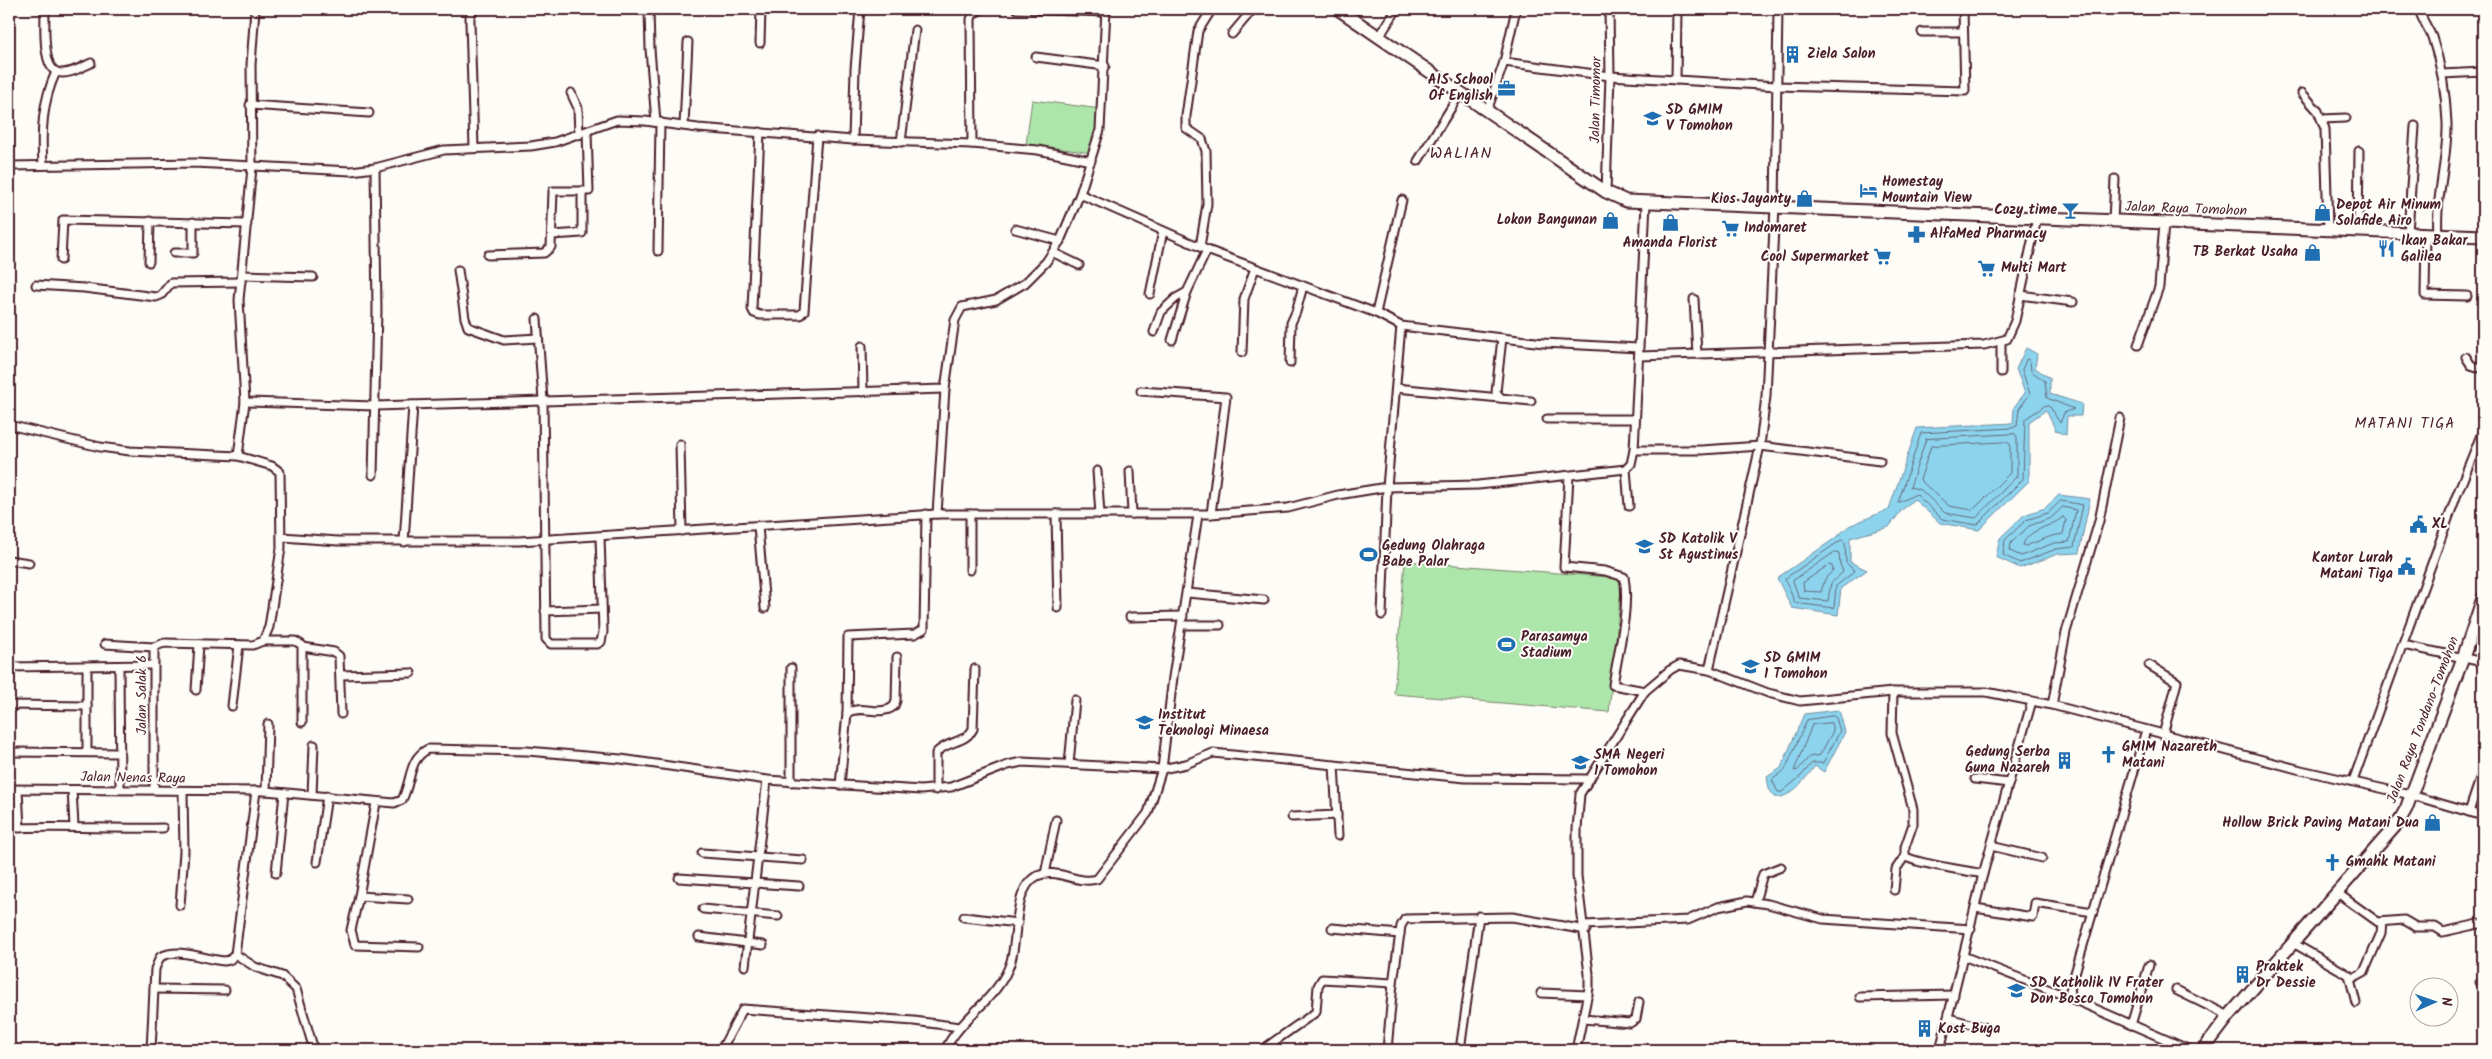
<svg xmlns="http://www.w3.org/2000/svg" width="2492" height="1059" viewBox="0 0 2492 1059" font-family="Kalam,sans-serif">
<rect width="100%" height="100%" fill="#fdfcf7"/>
<filter id="ink" filterUnits="userSpaceOnUse"><feTurbulence type="fractalNoise" baseFrequency=".02" numOctaves="2"/><feDisplacementMap in="SourceGraphic" scale="10" xChannelSelector="R" yChannelSelector="G"/><feConvolveMatrix kernelMatrix="1 2 1 2 8 2 1 2 1" color-interpolation-filters="sRGB"/></filter>
<g filter="url(#ink)">
<g fill="#ade6aa" stroke="#7c826a">
<polygon points="1032,100 1101,109 1093,153 1026,144"/>
<polygon points="1405,561 1622,578 1609,712 1394,694"/>
</g>
<g fill="#8cd4ee" stroke="#728ca0">
<polygon points="2026,348 2037,354 2035,368 2050,378 2050,394 2082,404 2081,416 2067,416 2066,435 2056,431 2046,410 2029,422 2029,481 1979,530 1940,523 1914,499 1901,511 1889,527 1850,538 1850,562 1867,570 1841,588 1838,615 1792,608 1777,578 1834,539 1849,526 1889,509 1917,428 2013,423 2014,407 2025,393 2016,369"/>
<polygon points="2059,495 2090,499 2079,553 2058,554 2020,568 1996,557 2000,538 2024,515 2045,508"/>
<path d="M1839 710 1845 732 1824 772 1815 766C1807 777 1790 800 1775 797L1769 789 1767 777 1781 768 1804 714Z"/>
</g>
<g fill="none" stroke-linecap="round" stroke-linejoin="round">
<g stroke="#646779" stroke-width="1">
<polygon points="2027,359 2030,361 2031,371 2045,381 2047,398 2074,409 2064,413 2060,423 2050,407 2046,405 2025,419 2023,479 1977,525 1942,519 1916,494 1898,503 1921,433 2012,428 2017,426 2019,409 2030,394 2022,370"/>
<polygon points="2015,434 2017,437 2017,476 1976,518 1945,513 1921,490 1910,487 1926,439"/>
<polygon points="2007,442 2010,444 2010,473 1973,510 1949,506 1920,480 1931,446"/>
<polygon points="2061,501 2083,505 2074,547 2056,549 2020,563 2003,555 2005,540 2026,520 2048,513"/>
<polygon points="2063,507 2076,510 2069,542 2054,543 2021,556 2010,551 2011,543 2029,526 2051,518"/>
<path d="M2063 517 2066 520 2063 534 2052 536 2025 546 2023 545C2027 529 2052 527 2063 517Z"/>
<polygon points="1842,540 1845,542 1846,563 1855,571 1836,586 1834,608 1795,603 1785,579"/>
<polygon points="1835,552 1839,553 1840,564 1843,572 1831,583 1828,601 1799,598 1793,581"/>
<polygon points="1829,565 1832,566 1833,570 1825,579 1821,592 1804,591 1803,583"/>
<polygon points="1833,716 1836,718 1840,731 1823,763 1812,763 1801,776 1782,792 1778,792 1772,780 1785,770 1807,720"/>
<polygon points="1831,723 1833,731 1820,755 1809,757 1798,770 1794,771 1812,725"/>
</g>
<defs>
<g id="minor">
<path d="M45 9C45 23 42 67 57 72 67 76 82 67 91 63"/>
<polyline points="649,9 650,49 656,122"/>
<polyline points="1017,9 1106,12"/>
<path d="M2419 9C2421 19 2428 27 2432 37 2441 64 2446 95 2447 123 2448 161 2435 198 2438 234"/>
<polyline points="1922,32 1963,32"/>
<polyline points="1232,34 1253,9"/>
<polyline points="1379,37 1397,9"/>
<polyline points="760,43 761,9"/>
<polyline points="1036,57 1105,66"/>
<polyline points="1504,62 1610,76 1777,86 1965,91 1963,9"/>
<polyline points="2442,74 2483,72"/>
<polyline points="1676,80 1677,9"/>
<polyline points="571,93 578,108 579,135"/>
<polyline points="2302,93 2318,111 2325,129 2328,229"/>
<polyline points="250,105 369,113"/>
<polyline points="1487,111 1504,62 1516,9"/>
<polyline points="2322,119 2346,118"/>
<polyline points="684,126 688,42"/>
<polyline points="760,132 752,309 754,313 760,315 800,315 804,311 817,136"/>
<polyline points="853,140 855,69 860,9"/>
<polyline points="901,142 915,30"/>
<polyline points="972,144 971,19 973,14 982,9"/>
<polyline points="474,148 470,22 470,16 474,9"/>
<polyline points="1418,161 1461,92"/>
<path d="M43 165C41 132 42 102 56 72"/>
<polyline points="9,166 195,163 351,171 375,168 444,150 531,146 555,142 617,120 645,121 698,128 853,140 972,144 1038,150 1091,161"/>
<polyline points="1606,192 1610,76 1609,9"/>
<polyline points="1080,194 1207,250 1376,313 1401,326 1544,343 1638,348"/>
<polyline points="2113,221 2115,179"/>
<polyline points="1015,229 1060,241"/>
<polyline points="2358,231 2359,151"/>
<polyline points="2408,233 2415,126"/>
<polyline points="2426,234 2425,295 2467,296"/>
<polyline points="552,235 582,233 582,191"/>
<polyline points="1200,247 1207,204 1206,151 1202,139 1186,128 1186,116 1198,31 1212,9"/>
<polyline points="658,251 660,122"/>
<polyline points="174,253 193,253 193,222"/>
<polyline points="1054,253 1079,265"/>
<polyline points="488,255 544,253 551,247 553,191 589,191 587,132"/>
<polyline points="61,260 63,220 247,224"/>
<polyline points="149,262 150,221"/>
<polyline points="458,270 465,318 468,327 504,340 538,338"/>
<polyline points="242,275 313,277"/>
<polyline points="36,285 84,288 156,297 161,295 171,283 241,282"/>
<polyline points="1150,294 1163,231"/>
<polyline points="2020,295 2073,302"/>
<polyline points="1694,299 1697,354"/>
<polyline points="1376,313 1402,200"/>
<polyline points="537,319 543,400 546,634 546,639 551,644 597,644 601,642 603,632 600,536"/>
<polyline points="1154,332 1161,312 1176,298 1187,292 1207,250"/>
<polyline points="1172,340 1187,292"/>
<polyline points="2001,341 2001,372"/>
<polyline points="2138,345 2159,287 2164,223"/>
<polyline points="862,346 863,392"/>
<polyline points="1242,352 1244,299 1255,268"/>
<polyline points="1639,356 1984,345 2007,339 2015,321 2037,218"/>
<polyline points="2466,357 2471,365 2483,369"/>
<polyline points="1290,363 1291,323 1296,312 1303,286"/>
<polyline points="1396,388 1531,401"/>
<polyline points="1141,391 1226,397 1211,514"/>
<polyline points="1501,398 1496,392 1502,338"/>
<polyline points="245,402 375,406 945,389 955,320 962,307 996,300 1025,283 1046,262 1060,241 1080,194 1100,130 1106,9"/>
<polyline points="1547,419 1635,419"/>
<polyline points="9,425 100,447 130,451 238,456"/>
<polyline points="680,444 682,531"/>
<polyline points="1634,450 1702,450 1760,446 1880,461"/>
<polyline points="1626,469 1629,506"/>
<polyline points="1097,471 1100,514"/>
<polyline points="1130,471 1132,514"/>
<polyline points="373,475 377,310 375,168"/>
<path d="M1569 476 1564 567 1605 571 1624 577C1630 609 1618 652 1613 685L1645 691"/>
<polyline points="937,514 945,389"/>
<polyline points="1056,514 1058,608"/>
<polyline points="758,526 765,608"/>
<polyline points="282,537 338,541 519,541 937,514 1211,514 1288,508 1338,495 1387,487 1478,485 1626,469 1631,464 1634,450 1646,203"/>
<polyline points="404,542 413,405"/>
<polyline points="9,560 29,563"/>
<polyline points="970,570 970,514"/>
<polyline points="1187,593 1264,600"/>
<polyline points="545,611 602,609"/>
<polyline points="1382,615 1387,487 1401,326"/>
<polyline points="1130,617 1183,616"/>
<polyline points="1182,625 1220,625"/>
<polyline points="263,641 295,641 302,645 302,722"/>
<polyline points="105,644 154,647"/>
<polyline points="2403,645 2483,662"/>
<polyline points="303,647 334,652 339,656 341,714"/>
<polyline points="2149,665 2177,682 2163,735"/>
<polyline points="9,667 153,665"/>
<polyline points="87,667 87,752"/>
<polyline points="119,667 120,789"/>
<polyline points="1709,670 1760,446 1766,396 1775,206 1778,9"/>
<polyline points="341,675 411,673"/>
<polyline points="196,690 199,644"/>
<path d="M1893 692 1892 733 1913 809V824L1905 847V856C1912 863 1969 871 1983 874"/>
<polyline points="9,705 87,706"/>
<polyline points="2052,705 2066,632 2099,521 2120,418"/>
<polyline points="232,706 239,645"/>
<polyline points="847,713 848,637 915,634 924,629 926,514"/>
<polyline points="9,752 119,753"/>
<polyline points="1069,764 1075,700"/>
<polyline points="1334,765 1338,836"/>
<polyline points="1975,779 2009,783"/>
<polyline points="2353,781 2456,497 2483,430"/>
<polyline points="791,782 791,668"/>
<path d="M840 785 847 713C860 704 882 717 894 706L896 701 897 657"/>
<path d="M9 789 266 791 394 803 402 800C412 781 408 759 428 749L527 751 621 759 767 780 921 790 951 787 1008 765 1022 762 1162 769 1186 764 1213 753 1465 778 1590 779"/>
<polyline points="154,789 154,647 164,643 253,645 263,641 269,627 281,548 280,472 272,466 238,456 245,402 239,300 252,168 251,65 255,9"/>
<polyline points="18,790 20,828"/>
<polyline points="72,790 74,826"/>
<path d="M936 790V753C946 741 966 743 973 729L975 669"/>
<polyline points="266,791 268,724"/>
<polyline points="312,795 314,745"/>
<polyline points="376,803 359,896 408,899"/>
<polyline points="2469,812 2483,770"/>
<polyline points="1292,817 1337,815"/>
<path d="M9 828C61 826 111 829 163 828"/>
<polyline points="1991,846 2042,858"/>
<polyline points="702,853 803,860"/>
<polyline points="317,862 327,796"/>
<polyline points="276,873 284,793"/>
<polyline points="1045,874 1056,820"/>
<polyline points="679,878 799,886"/>
<polyline points="1894,890 1896,869 1905,856"/>
<polyline points="2336,892 2378,922 2404,920 2416,927 2435,927 2443,932 2483,923"/>
<polyline points="359,896 351,930 355,945 419,947"/>
<polyline points="1755,902 1763,874 1781,867"/>
<polyline points="180,905 184,852 183,792"/>
<polyline points="1975,908 2033,917 2035,903 2093,912"/>
<polyline points="703,909 778,916"/>
<polyline points="964,917 1018,923"/>
<polyline points="1585,925 1688,920 1718,907 1747,901 1768,904 1823,919 1971,929"/>
<polyline points="1332,928 1400,934"/>
<polyline points="699,937 763,945"/>
<polyline points="2293,943 2349,975 2356,1003"/>
<polyline points="235,954 255,967 282,976 296,989 314,1050"/>
<polyline points="1963,956 2068,997 2190,1050"/>
<polyline points="745,966 767,780"/>
<polyline points="2351,979 2364,972 2381,933 2382,922"/>
<polyline points="2480,982 2483,982"/>
<polyline points="154,989 225,990"/>
<polyline points="2176,990 2229,1016"/>
<polyline points="1541,993 1588,995"/>
<polyline points="1860,997 1954,995"/>
<polyline points="2068,997 2146,730"/>
<polyline points="1948,1018 1986,1028"/>
<polyline points="1583,1019 1630,1023 1636,1019 1639,1002"/>
<polyline points="2131,1025 2149,965"/>
<path d="M151 1050 155 969 160 957C181 947 202 959 224 961L230 960 235 954 256 791"/>
<polyline points="721,1050 743,1009 914,1021 960,1027"/>
<path d="M945 1050C961 1016 1000 998 1011 961 1018 938 1013 888 1037 876 1057 867 1077 885 1097 879L1148 813 1162 769 1173 677 1198 515"/>
<polyline points="1262,1050 1316,1012 1318,986 1322,979 1393,983"/>
<polyline points="1387,1050 1393,983 1401,926 1405,919 1512,917 1586,930"/>
<polyline points="1460,1050 1479,916"/>
<polyline points="1576,1050 1589,988 1589,974 1577,876 1577,829 1580,794 1645,691 1670,670 1679,665 1709,670 1768,693 1800,701 1893,692 1986,692 2052,705 2301,770 2411,795 2483,816"/>
<polyline points="1940,1050 1983,874 2032,701"/>
</g>
<g id="trunk">
<polyline points="1338,9 1606,192 1626,201 2483,236"/>
<polyline points="2203,1050 2229,1016 2398,823 2406,809 2463,658 2483,598"/>
</g>
</defs>
<use href="#minor" stroke="#4a1f2b" stroke-width="11"/>
<use href="#trunk" stroke="#4a1f2b" stroke-width="15"/>
<use href="#minor" stroke="#fdfcf7" stroke-width="7"/>
<use href="#trunk" stroke="#fdfcf7" stroke-width="11"/>
</g>
</g>
<defs>
<symbol id="building-bare" viewBox="-9 -9 18 18"><path d="M-4-6H4V6H1V3H-1V6H-4ZM-2.5-4.3h1.7v1.8h-1.7ZM.8-4.3h1.7v1.8H.8ZM-2.5-1h1.7V.8h-1.7ZM.8-1h1.7V.8H.8Z" fill="#1f6fb2" stroke="#fdfcf7" stroke-width="2.5" paint-order="stroke"/></symbol>
<symbol id="office-bare" viewBox="-9 -9 18 18"><path d="M-6-3h4V-5.5h4V-3h4V5H-6ZM-1-4.5V-3h2v-1.5ZM-6 0V1H6V0Z" fill="#1f6fb2" stroke="#fdfcf7" stroke-width="2.5" paint-order="stroke"/></symbol>
<symbol id="school-bare" viewBox="-9 -9 18 18"><path d="M0-5L7-2L0 1L-7-2ZM-4 1L0 2.5L4 1V4Q0 6-4 4Z" fill="#1f6fb2" stroke="#fdfcf7" stroke-width="2.5" paint-order="stroke"/></symbol>
<symbol id="hotel-bare" viewBox="-9 -9 18 18"><path d="M-6-4.5h1.5V1H6V5H4.5V3h-9V5H-6ZM-4 0a1.8 1.8 0 1 1 3.6 0ZM.5 0V-2.5h3Q6-2.5 6 0Z" fill="#1f6fb2" stroke="#fdfcf7" stroke-width="2.5" paint-order="stroke"/></symbol>
<symbol id="shop-bare" viewBox="-9 -9 18 18"><path d="M-5-2.5h2.3a2.7 3.5 0 0 1 5.4 0H5L5.5 6h-11ZM-1.5-2.5h3a1.5 2.3 0 0 0-3 0Z" fill="#1f6fb2" stroke="#fdfcf7" stroke-width="2.5" paint-order="stroke"/></symbol>
<symbol id="bar-bare" viewBox="-9 -9 18 18"><path d="M-6-5H6L.8 .8V4.5H3.5V6h-7V4.5H-.8V.8Z" fill="#1f6fb2" stroke="#fdfcf7" stroke-width="2.5" paint-order="stroke"/></symbol>
<symbol id="supermarket-bare" viewBox="-9 -9 18 18"><path d="M-6-5.5h2.5l.6 2H6L4.5 2H-2.5L-4.4-4H-6ZM-1.5 3.2a1.3 1.3 0 1 0 .1 0ZM3 3.2a1.3 1.3 0 1 0 .1 0Z" fill="#1f6fb2" stroke="#fdfcf7" stroke-width="2.5" paint-order="stroke"/></symbol>
<symbol id="pharmacy-bare" viewBox="-9 -9 18 18"><path d="M-2-6h4v4h4v4h-4v4h-4v-4h-4v-4h4Z" fill="#1f6fb2" stroke="#fdfcf7" stroke-width="2.5" paint-order="stroke"/></symbol>
<symbol id="restaurant-bare" viewBox="-9 -9 18 18"><path d="M-5-6h1v4h1v-4h1v4h1v-4h1v5L-1.5 .5V6h-2V.5L-5-1ZM5-6V6H3V1.5H1.5Q1.5-4 5-6Z" fill="#1f6fb2" stroke="#fdfcf7" stroke-width="2.5" paint-order="stroke"/></symbol>
<symbol id="civic-bare" viewBox="-9 -9 18 18"><path d="M-.6-6.5H3V-4.5H.6V-3L4-1V1h2V6H-6V1h2V-1L-.6-3ZM-1.2 2.5V6h2.4V2.5Z" fill="#1f6fb2" stroke="#fdfcf7" stroke-width="2.5" paint-order="stroke"/></symbol>
<symbol id="stadium-bare" viewBox="-9 -9 18 18"><path d="M0-5a6.5 5 0 1 0 0 10a6.5 5 0 1 0 0-10ZM-3.5-1.8h7v3.6h-7Z" fill="#1f6fb2" stroke="#fdfcf7" stroke-width="2.5" paint-order="stroke"/></symbol>
<symbol id="university-bare" viewBox="-9 -9 18 18"><path d="M0-5L7-2L0 1L-7-2ZM-4 1L0 2.5L4 1V4Q0 6-4 4Z" fill="#1f6fb2" stroke="#fdfcf7" stroke-width="2.5" paint-order="stroke"/></symbol>
<symbol id="church-bare" viewBox="-9 -9 18 18"><path d="M-1.2-6h2.4v3.5h3.3v2.4h-3.3V6h-2.4V-.1h-3.3v-2.4h3.3Z" fill="#1f6fb2" stroke="#fdfcf7" stroke-width="2.5" paint-order="stroke"/></symbol>
</defs>
<g fill-rule="evenodd">
<use href="#building-bare" x="1780" y="42" width="25" height="25"/>
<use href="#office-bare" x="1494" y="76" width="25" height="25"/>
<use href="#school-bare" x="1640" y="106" width="25" height="25"/>
<use href="#hotel-bare" x="1856" y="178" width="25" height="25"/>
<use href="#shop-bare" x="1792" y="186" width="25" height="25"/>
<use href="#bar-bare" x="2058" y="198" width="25" height="25"/>
<use href="#shop-bare" x="2310" y="200" width="25" height="25"/>
<use href="#shop-bare" x="1598" y="208" width="25" height="25"/>
<use href="#shop-bare" x="1658" y="210" width="25" height="25"/>
<use href="#supermarket-bare" x="1718" y="216" width="25" height="25"/>
<use href="#pharmacy-bare" x="1904" y="222" width="25" height="25"/>
<use href="#restaurant-bare" x="2374" y="236" width="25" height="25"/>
<use href="#shop-bare" x="2300" y="240" width="25" height="25"/>
<use href="#supermarket-bare" x="1870" y="244" width="25" height="25"/>
<use href="#supermarket-bare" x="1974" y="256" width="25" height="25"/>
<use href="#civic-bare" x="2406" y="512" width="25" height="25"/>
<use href="#school-bare" x="1632" y="534" width="25" height="25"/>
<use href="#stadium-bare" x="1356" y="542" width="25" height="25"/>
<use href="#civic-bare" x="2394" y="554" width="25" height="25"/>
<use href="#stadium-bare" x="1494" y="632" width="25" height="25"/>
<use href="#school-bare" x="1738" y="654" width="25" height="25"/>
<use href="#university-bare" x="1132" y="710" width="25" height="25"/>
<use href="#church-bare" x="2096" y="742" width="25" height="25"/>
<use href="#building-bare" x="2052" y="748" width="25" height="25"/>
<use href="#school-bare" x="1568" y="750" width="25" height="25"/>
<use href="#shop-bare" x="2420" y="810" width="25" height="25"/>
<use href="#church-bare" x="2320" y="850" width="25" height="25"/>
<use href="#building-bare" x="2230" y="962" width="25" height="25"/>
<use href="#school-bare" x="2004" y="978" width="25" height="25"/>
<use href="#building-bare" x="1912" y="1016" width="25" height="25"/>
</g>
<g text-anchor="middle" dominant-baseline="central" stroke-width="4" stroke-linejoin="round" paint-order="stroke">
<g font-size="14" font-weight="bold" fill="#4a1f2b" stroke="#fdfcf7" text-anchor="start">
<text x="1807" y="54">Ziela Salon</text>
<text x="1493" y="80" text-anchor="end">AIS School<tspan x="1493" dy="16">Of English</tspan></text>
<text x="1666" y="110">SD GMIM<tspan x="1666" dy="16">V Tomohon</tspan></text>
<text x="1882" y="182">Homestay<tspan x="1882" dy="16">Mountain View</tspan></text>
<text x="1791" y="199" text-anchor="end">Kios Jayanty</text>
<text x="2336" y="205">Depot Air Minum<tspan x="2336" dy="16">Solafide Airo</tspan></text>
<text x="2057" y="210" text-anchor="end">Cozy time</text>
<text x="1597" y="220" text-anchor="end">Lokon Bangunan</text>
<text x="1744" y="228">Indomaret</text>
<text x="1930" y="234">AlfaMed Pharmacy</text>
<text x="2401" y="241">Ikan Bakar<tspan x="2401" dy="16">Galilea</tspan></text>
<text x="1670" y="243" text-anchor="middle">Amanda Florist</text>
<text x="2298" y="252" text-anchor="end">TB Berkat Usaha</text>
<text x="1869" y="257" text-anchor="end">Cool Supermarket</text>
<text x="2001" y="268">Multi Mart</text>
<text x="2432" y="524">XL</text>
<text x="1659" y="539">SD Katolik V<tspan x="1659" dy="16">St Agustinus</tspan></text>
<text x="1382" y="546">Gedung Olahraga<tspan x="1382" dy="16">Babe Palar</tspan></text>
<text x="2393" y="558" text-anchor="end">Kantor Lurah<tspan x="2393" dy="16">Matani Tiga</tspan></text>
<text x="1521" y="637">Parasamya<tspan x="1521" dy="16">Stadium</tspan></text>
<text x="1764" y="658">SD GMIM<tspan x="1764" dy="16">1 Tomohon</tspan></text>
<text x="1158" y="715">Institut<tspan x="1158" dy="16">Teknologi Minaesa</tspan></text>
<text x="2122" y="747">GMIM Nazareth<tspan x="2122" dy="16">Matani</tspan></text>
<text x="2050" y="752" text-anchor="end">Gedung Serba<tspan x="2050" dy="16">Guna Nazareh</tspan></text>
<text x="1594" y="755">SMA Negeri<tspan x="1594" dy="16">1 Tomohon</tspan></text>
<text x="2419" y="823" text-anchor="end">Hollow Brick Paving Matani Dua</text>
<text x="2346" y="862">Gmahk Matani</text>
<text x="2256" y="967">Praktek<tspan x="2256" dy="16">Dr Dessie</tspan></text>
<text x="2030" y="983">SD Katholik IV Frater<tspan x="2030" dy="16">Don Bosco Tomohon</tspan></text>
<text x="1938" y="1029">Kost Buga</text>
</g>
<g font-size="14" fill="#4a1f2b" stroke="#fdfcf7">
<text transform="translate(1596 100) rotate(-89)">Jalan Timomor</text>
<text transform="translate(2186 209) rotate(2)">Jalan Raya Tomohon</text>
<text transform="translate(142 695) rotate(-90)">Jalan Salak 6</text>
<text transform="translate(2423 720) rotate(-69)">Jalan Raya Tondano-Tomohon</text>
<text transform="translate(133 778) rotate(1)">Jalan Nenas Raya</text>
</g>
<g font-size="15" letter-spacing="1" fill="#4a1f2b" stroke="#fdfcf7">
<text x="2405" y="424">MATANI TIGA</text>
</g>
<g font-size="16" letter-spacing="1" fill="#4a1f2b" stroke="#fdfcf7">
<text x="1461" y="153">WALIAN</text>
</g>
</g>
<rect width="2492" height="1059" fill="none" stroke="#fdfcf7" stroke-width="30"/>
<rect x="15" y="15" width="2462" height="1029" fill="none" stroke="#4a1f2b" stroke-width="2" filter="url(#ink)"/>
<g transform="translate(2434 1002) rotate(88)"><circle r="24" fill="#fdfcf7" stroke="#b5a4a5"/>
<path d="M0-4L9 19L0 12L-9 19Z" fill="#1f6fb2"/>
<text y="-8" font-size="14" font-weight="bold" text-anchor="middle" fill="#4a1f2b">N</text>
</g>
</svg>
